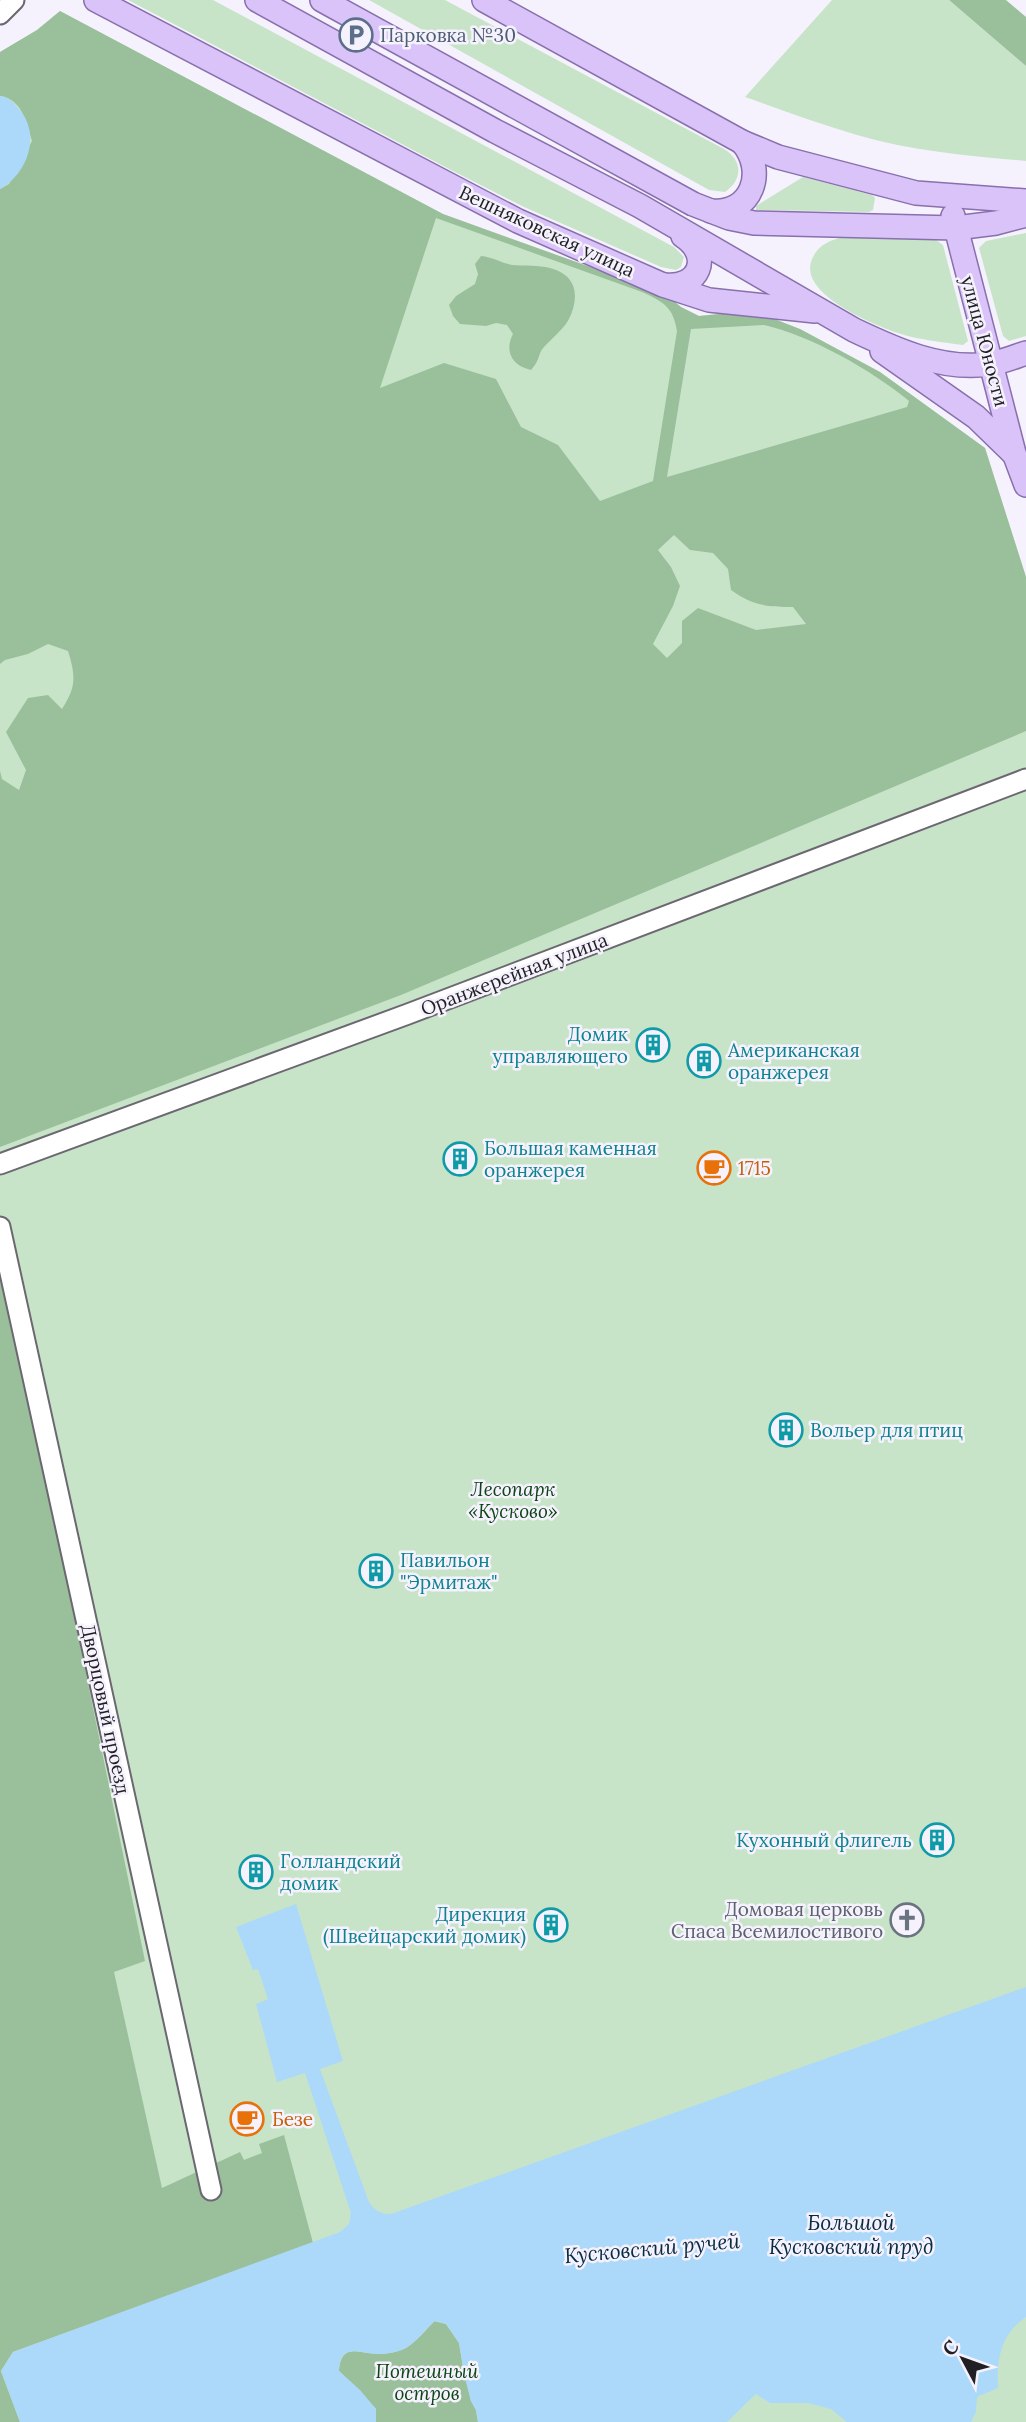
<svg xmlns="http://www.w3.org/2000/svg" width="1026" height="2422" viewBox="0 0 1026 2422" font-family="Lora,serif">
<rect width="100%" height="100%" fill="#f5f2fd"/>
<g fill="#c8e4c8">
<polygon points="128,0 213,0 674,247 684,257 681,267 676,270 661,267 524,207 451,170"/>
<path d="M369 0H445L724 149C743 161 743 179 725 192L709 190Z"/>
<path d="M832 0H949L1026 66V161C970 156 911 151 857 135 819 124 782 110 745 97Z"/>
<polygon points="60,11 443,214 665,294 681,307 699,316 729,313 800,329 880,372 985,448 1026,577 1026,2422 0,2422 0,52 37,30"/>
<polygon points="803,177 872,195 875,198 873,210 869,212 756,210 756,206"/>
<polygon points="1026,233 1026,336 1009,341 1003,336 979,248 986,241"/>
<path d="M844 237 936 240 943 245 968 341 963 345C941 342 919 340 898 333 874 325 801 295 811 262 816 246 829 240 844 237Z"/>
</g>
<g fill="#9ac09b" fill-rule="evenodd">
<polygon points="949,0 1006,0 1026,17 1026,66"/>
<path d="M60 11 443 214 665 294 681 307 699 316 729 313 767 316 800 329 880 372 985 448 1026 577V731L401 995 0 1147V771L2 779 19 790 26 770 6 732 28 698 48 695 62 709C76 687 76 677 68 651L48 644 28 654 5 660 0 664V189L9 184 32 141C27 123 22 99 0 96V52L37 30ZM436 218 642 292C664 302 673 307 677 331L653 481 600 501 558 445 521 427 496 379 444 363 380 388ZM764 325C810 335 873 371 909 401L907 407 667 477 691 329ZM674 535 690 550 713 553 728 569 731 590C752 605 766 607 793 607L806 624 756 630 698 608 682 621V643L667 658 653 644 673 606 680 586 671 567 658 550Z"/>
<path d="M481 256C493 257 501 263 512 265 525 266 538 265 550 268 577 275 580 296 569 319 563 330 552 338 544 347 537 355 541 359 531 370 512 366 504 351 513 334L507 325 496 323 486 326 460 324 453 316 449 305 456 296 475 284 478 274 475 264Z"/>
<polygon points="0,1255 145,1961 114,1972 162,2188 240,2152 244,2160 262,2153 259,2144 284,2135 313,2243 13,2352 1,2371 20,2422 0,2422"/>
<path d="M434 2321 446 2324 459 2343 464 2373 471 2401 476 2410 478 2422H376V2409L339 2371C341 2340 363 2355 380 2354 387 2354 401 2351 406 2348 417 2341 426 2330 434 2321Z"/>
</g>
<g fill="#acd9f9">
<path d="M0 96C9 97 12 101 18 108 42 133 28 174 0 189Z"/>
<path d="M296 1904 343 2061 320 2069 369 2202C375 2211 381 2214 391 2214L1026 1987V2317C1000 2335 997 2359 998 2388L977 2397 976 2412 971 2422H847L831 2409 808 2403H770L756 2394 727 2422H478L476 2410 471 2401 464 2373 459 2343 446 2324 435 2321C426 2329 417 2341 406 2348 401 2351 387 2354 380 2354 363 2355 340 2340 339 2371L360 2390 376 2409V2422H20L1 2371 13 2352 340 2232 349 2224 351 2213 305 2073 277 2082 256 2004 268 1999 258 1969 253 1970 236 1927Z"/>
</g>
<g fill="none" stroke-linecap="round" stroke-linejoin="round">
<defs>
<g id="minor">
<polyline points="0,14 14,0"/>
<polyline points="0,1164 408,1014 1026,779"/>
<polyline points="0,1227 211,2190"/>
</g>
<g id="major">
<polyline points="96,0 518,221 663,285 709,300 815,311"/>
<path d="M257 0 495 131 640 206 854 330C896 350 942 371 990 364 1002 362 1014 357 1026 353"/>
<polyline points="322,0 693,204 729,218 754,223 956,228 996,223 1026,215"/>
<polyline points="484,0 742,142 778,157 916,193 1026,201"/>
<path d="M711 211C752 215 767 171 742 142"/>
<polyline points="953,216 1014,453 1026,485"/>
<path d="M664 285C699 289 713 256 683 236"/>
<polyline points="882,351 976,417 1012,452"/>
</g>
</defs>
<use href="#minor" stroke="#6b6872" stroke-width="23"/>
<use href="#major" stroke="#8870ac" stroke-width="26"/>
<use href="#minor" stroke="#fff" stroke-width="19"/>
<use href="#major" stroke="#d9c3f9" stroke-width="23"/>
</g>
<defs>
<symbol id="parking-ring" viewBox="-11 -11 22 22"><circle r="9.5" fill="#f5f2fd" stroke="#5c6f8a" stroke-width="1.5"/><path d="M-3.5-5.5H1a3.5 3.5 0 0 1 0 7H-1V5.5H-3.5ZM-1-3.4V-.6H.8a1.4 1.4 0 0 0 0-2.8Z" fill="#5c6f8a"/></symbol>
<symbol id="building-ring" viewBox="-11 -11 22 22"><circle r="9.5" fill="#f5f2fd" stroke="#0f9aa8" stroke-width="1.5"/><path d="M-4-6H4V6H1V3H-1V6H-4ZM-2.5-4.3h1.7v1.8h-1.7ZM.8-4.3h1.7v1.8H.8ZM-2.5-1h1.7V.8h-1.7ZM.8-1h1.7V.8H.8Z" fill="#0f9aa8"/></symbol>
<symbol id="cafe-ring" viewBox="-11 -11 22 22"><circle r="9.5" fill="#f5f2fd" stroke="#e8710a" stroke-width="1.5"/><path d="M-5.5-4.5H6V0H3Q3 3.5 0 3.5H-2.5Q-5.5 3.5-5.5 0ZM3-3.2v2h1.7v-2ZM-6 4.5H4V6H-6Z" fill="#e8710a"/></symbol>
<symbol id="church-ring" viewBox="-11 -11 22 22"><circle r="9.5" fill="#f5f2fd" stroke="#6b7280" stroke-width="1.5"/><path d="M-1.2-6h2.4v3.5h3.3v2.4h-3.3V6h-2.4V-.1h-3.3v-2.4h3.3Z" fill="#6b7280"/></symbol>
</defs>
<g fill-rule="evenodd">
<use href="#parking-ring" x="337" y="16" width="38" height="38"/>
<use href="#building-ring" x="634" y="1026" width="38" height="38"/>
<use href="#building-ring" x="685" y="1042" width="38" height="38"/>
<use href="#building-ring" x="441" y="1140" width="38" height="38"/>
<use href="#cafe-ring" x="695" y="1149" width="38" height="38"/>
<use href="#building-ring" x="767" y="1411" width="38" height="38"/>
<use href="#building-ring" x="357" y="1552" width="38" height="38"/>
<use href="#building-ring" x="918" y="1821" width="38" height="38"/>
<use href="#building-ring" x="237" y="1853" width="38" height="38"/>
<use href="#church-ring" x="888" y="1901" width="38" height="38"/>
<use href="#building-ring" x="532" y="1906" width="38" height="38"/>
<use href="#cafe-ring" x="228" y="2100" width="38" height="38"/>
</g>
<g text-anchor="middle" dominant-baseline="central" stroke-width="5" stroke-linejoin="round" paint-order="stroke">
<g font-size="19" fill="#4e5e75" stroke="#f5f2fd" text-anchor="start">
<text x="380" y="35">Парковка №30</text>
</g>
<g font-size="19" fill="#201f23" stroke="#f5f2fd">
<text transform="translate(547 231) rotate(25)">Вешняковская улица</text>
<text transform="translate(985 341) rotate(75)">улица Юности</text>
<text transform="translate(514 974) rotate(-21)">Оранжерейная улица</text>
<text transform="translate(106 1709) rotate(78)">Дворцовый проезд</text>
</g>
<g font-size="19" fill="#0d838f" stroke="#f5f2fd" text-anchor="start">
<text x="628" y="1034" text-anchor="end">Домик<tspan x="628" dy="22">управляющего</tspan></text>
<text x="728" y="1050">Американская<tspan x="728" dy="22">оранжерея</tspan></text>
<text x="484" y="1148">Большая каменная<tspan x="484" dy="22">оранжерея</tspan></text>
<text x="810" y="1430">Вольер для птиц</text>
<text x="400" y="1560">Павильон<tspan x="400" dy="22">"Эрмитаж"</tspan></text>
<text x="912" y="1840" text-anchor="end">Кухонный флигель</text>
<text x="280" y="1861">Голландский<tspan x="280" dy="22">домик</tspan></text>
<text x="526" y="1914" text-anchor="end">Дирекция<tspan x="526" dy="22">(Швейцарский домик)</tspan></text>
</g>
<g font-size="19" fill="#c56008" stroke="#f5f2fd" text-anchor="start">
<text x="738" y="1168">1715</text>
<text x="272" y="2119">Безе</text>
</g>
<g font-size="19" font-style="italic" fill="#0d4516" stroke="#f5f2fd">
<text x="513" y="1489">Лесопарк<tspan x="513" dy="22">«Кусково»</tspan></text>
<text x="427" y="2371">Потешный<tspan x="427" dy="22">остров</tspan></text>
</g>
<g font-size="19" fill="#5b616d" stroke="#f5f2fd" text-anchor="end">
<text x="883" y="1909">Домовая церковь<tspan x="883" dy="22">Спаса Всемилостивого</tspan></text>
</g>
<g font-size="21" font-style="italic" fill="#072c42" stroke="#f5f2fd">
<text x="851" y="2222">Большой<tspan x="851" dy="24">Кусковский пруд</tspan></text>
<text transform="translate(652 2248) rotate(-5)">Кусковский ручей</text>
</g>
</g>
<g transform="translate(963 2359) rotate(311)" stroke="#f5f2fd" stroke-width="5" paint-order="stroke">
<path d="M0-5L12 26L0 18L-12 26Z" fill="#201f23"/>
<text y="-10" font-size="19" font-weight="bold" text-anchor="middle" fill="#201f23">С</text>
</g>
</svg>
